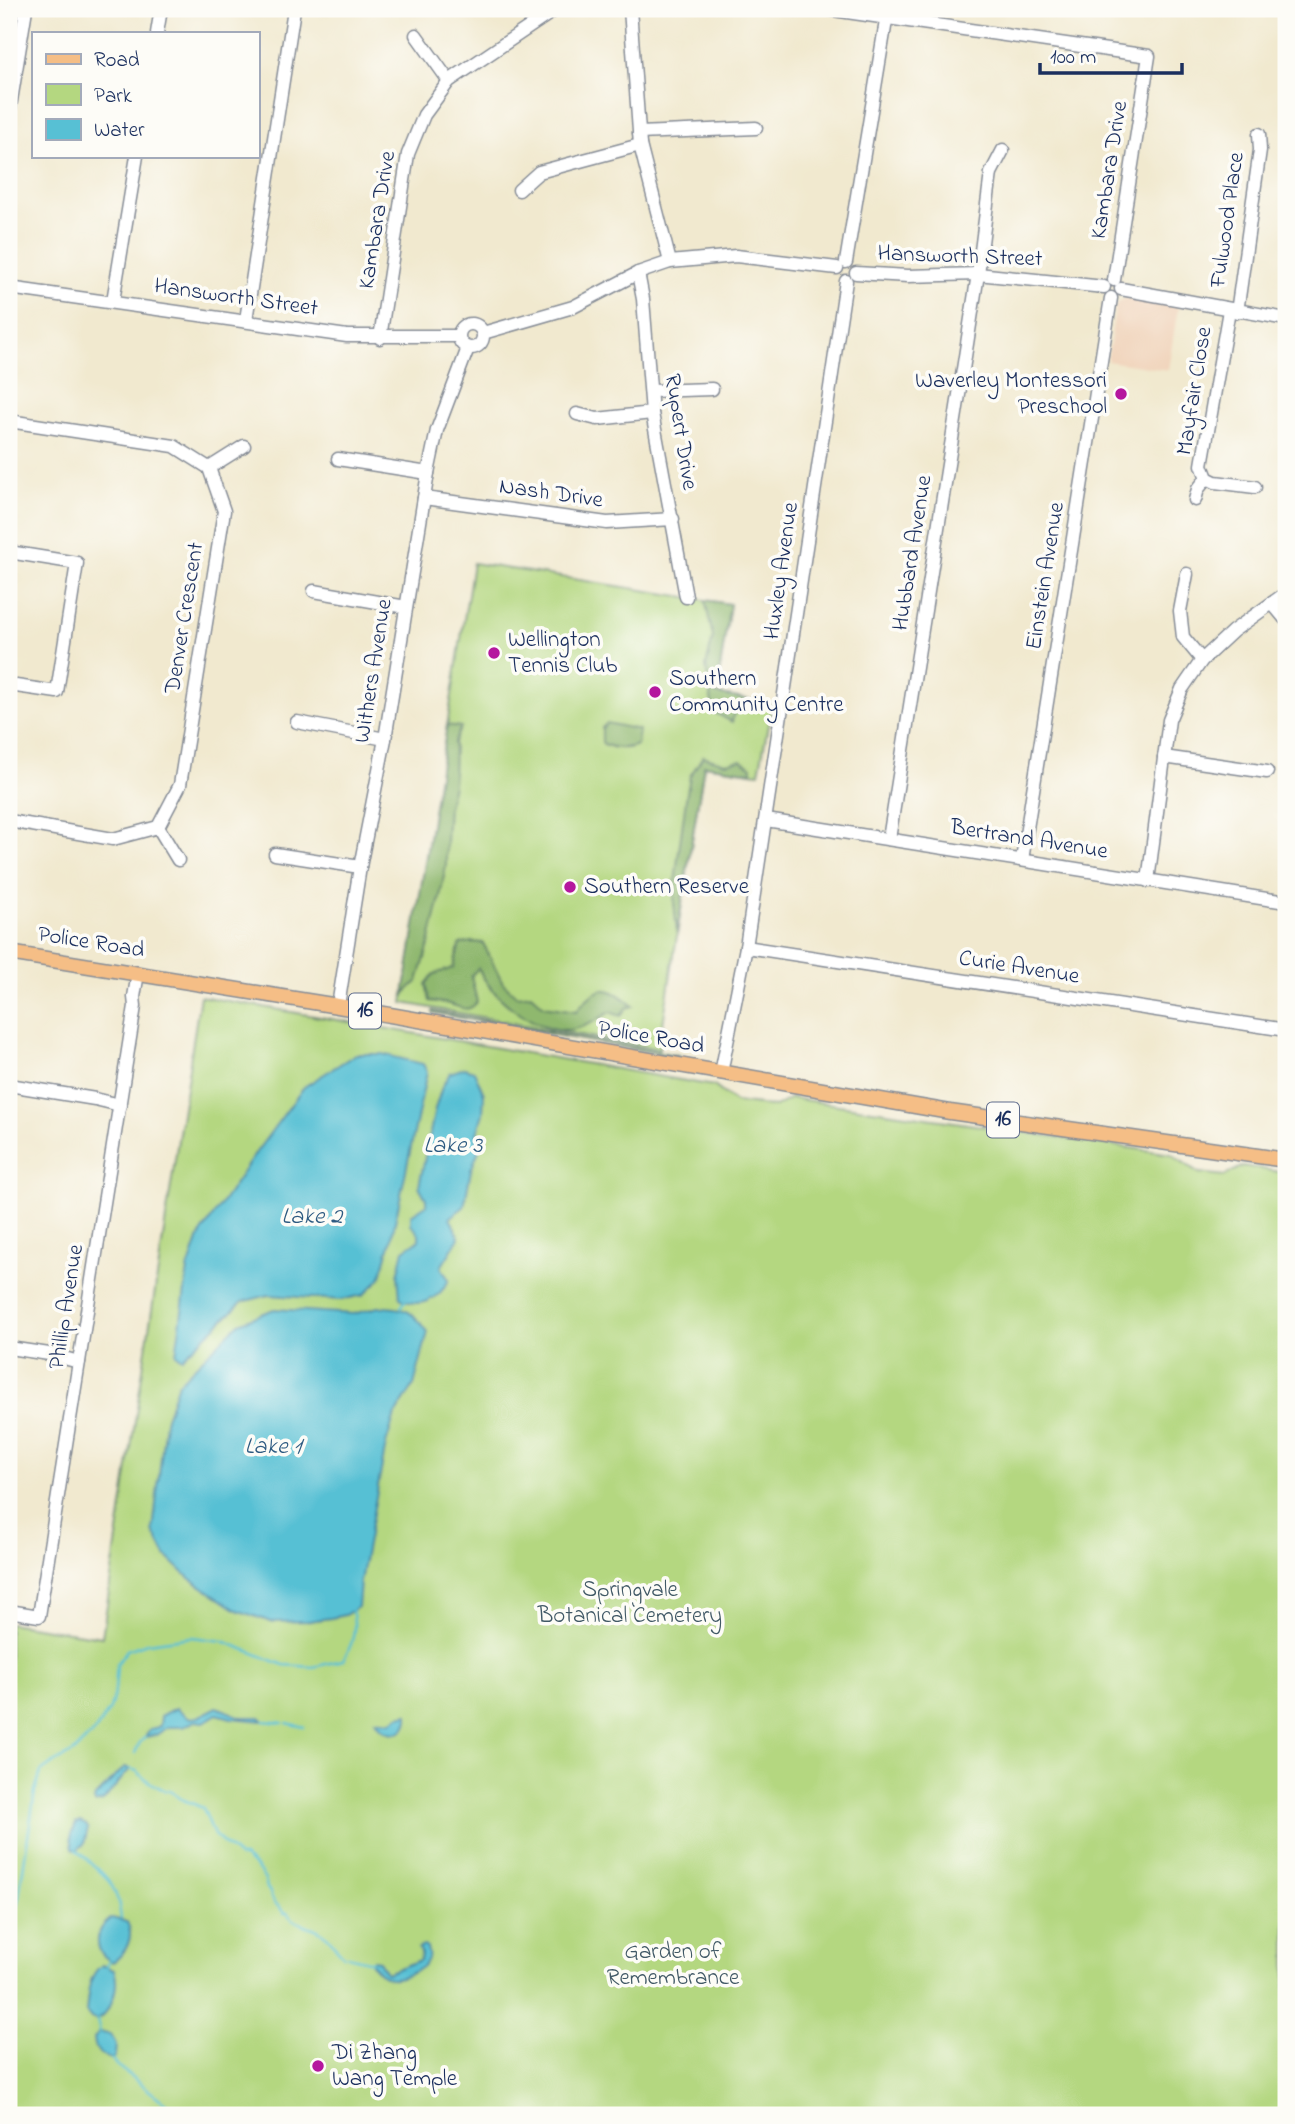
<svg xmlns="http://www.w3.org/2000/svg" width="1295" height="2124" viewBox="0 0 1295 2124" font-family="'Indie Flower',sans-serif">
<rect width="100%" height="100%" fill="#fdfcf7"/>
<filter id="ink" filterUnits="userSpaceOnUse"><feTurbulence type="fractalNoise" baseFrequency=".0143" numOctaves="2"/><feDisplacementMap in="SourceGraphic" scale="14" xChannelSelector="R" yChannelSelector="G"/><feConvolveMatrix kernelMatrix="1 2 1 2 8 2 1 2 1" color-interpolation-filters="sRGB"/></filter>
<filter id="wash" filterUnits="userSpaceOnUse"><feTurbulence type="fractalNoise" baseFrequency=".00686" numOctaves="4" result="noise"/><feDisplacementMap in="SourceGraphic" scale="28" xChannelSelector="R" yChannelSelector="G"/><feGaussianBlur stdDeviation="1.57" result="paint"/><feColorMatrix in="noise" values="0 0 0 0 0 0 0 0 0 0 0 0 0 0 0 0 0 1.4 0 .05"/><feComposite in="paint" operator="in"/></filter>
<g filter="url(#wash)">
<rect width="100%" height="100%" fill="#f1e9cf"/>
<polygon fill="#f1d5bd" points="1126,298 1178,307 1168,370 1107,361 1116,305 1120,301"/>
<g fill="#b4d780" stroke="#68836f" stroke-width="2">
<polygon points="473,563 730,604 716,694 772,704 759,773 704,765 659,1049 403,1003"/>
<polygon points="200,996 714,1086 735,1102 775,1107 791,1098 1171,1154 1199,1173 1225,1176 1243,1166 1286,1173 1286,2115 9,2115 9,1623 102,1637"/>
<polygon points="433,1011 679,1055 676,1057 433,1013"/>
</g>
<g fill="#8fb86e" stroke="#557466" stroke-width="2">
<polygon points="705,600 730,604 716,694 755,701 754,709 735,710 732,722 714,712 709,689 706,666 713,637"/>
<path d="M607 723 639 730 637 745C625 750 613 749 602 743V728Z"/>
<polygon points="447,725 461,727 454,742 453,785 448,806 446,842 446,866 439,902 429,945 418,981 404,994"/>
<polygon points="703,756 725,763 741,760 752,767 752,772 704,765 677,933 674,903 676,873 686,799 690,776"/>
<path d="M473 942 483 943 503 983 517 996 531 994 544 1006 576 1011C597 987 606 981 633 1006L626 1008 621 1016 610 1012C598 1020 580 1031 564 1030 530 1027 493 999 478 968L471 976 477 1002C468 1014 461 1007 449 1004 443 1003 436 1002 430 1001L426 984 434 974 453 968 460 944Z"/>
</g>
<g fill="#57c0d4" stroke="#397899" stroke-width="2">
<polygon points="356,1054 382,1054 423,1064 427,1072 391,1241 380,1279 363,1295 341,1300 269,1295 242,1302 182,1358 176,1354 188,1269 199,1237 257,1151 304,1087"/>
<path d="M464 1068 474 1071 484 1094 483 1113 477 1134 479 1150 471 1170 464 1207 450 1217 459 1238 441 1267 449 1280C439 1299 420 1310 400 1298L398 1275 404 1250 419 1240V1234L411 1224V1215L426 1205V1199L419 1186 435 1109 442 1087 450 1073Z"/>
<path d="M378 1307C405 1307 412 1310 428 1332L414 1385 395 1415 386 1444 360 1582 358 1607 345 1615 331 1618 309 1621 271 1622 237 1610 189 1578 166 1556 153 1531 165 1421 178 1383 239 1323 274 1309 354 1314Z"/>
<polygon points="217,1707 241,1717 260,1717 264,1721 231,1718 217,1714 204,1722 195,1721 183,1727 168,1727 156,1735 145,1737 150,1730 160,1726 161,1716 176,1708 190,1718 198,1717"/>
<path d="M408 1714C410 1737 385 1739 376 1720L391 1722 399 1716Z"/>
<polygon points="125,1767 130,1769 103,1801 95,1803 94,1800 95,1797"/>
<polygon points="80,1822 86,1825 88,1828 84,1844 77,1850 73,1848 71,1837 76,1823"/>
<path d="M112 1918 127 1922C135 1937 126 1953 113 1962 92 1952 94 1930 112 1918Z"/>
<path d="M424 1946 427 1948C428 1952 429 1955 428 1959 424 1970 395 1983 384 1976 379 1973 375 1967 371 1964L373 1960 379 1961 386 1973 420 1960 421 1954 418 1948Z"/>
<path d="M102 1965 114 1970C120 1986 112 2011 97 2020L91 2018 86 2012C88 1995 88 1975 102 1965Z"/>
<path d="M100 2032 111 2035 116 2044 115 2056 112 2059C99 2057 95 2050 94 2038Z"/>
</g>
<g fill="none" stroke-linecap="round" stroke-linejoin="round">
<g stroke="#57c0d4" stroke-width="2.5">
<polyline points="401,1307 405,1301"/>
<polyline points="264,1721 283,1723"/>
<polyline points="287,1723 304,1727"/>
<polyline points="135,1753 139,1744 145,1737"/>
<path d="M130 1769 137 1771C141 1778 158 1787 165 1791L170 1790 179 1798 203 1808 214 1835 239 1857H244C253 1865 266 1875 267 1888 272 1893 271 1899 275 1903 279 1907 281 1908 284 1913H287C294 1923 301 1923 310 1927 315 1928 327 1935 329 1938 334 1944 337 1950 344 1956"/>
<path d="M77 1850C103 1875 117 1879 121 1919"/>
<path d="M9 1925 18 1902 35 1791 41 1772 55 1762 74 1752 95 1731 110 1709 115 1690 117 1664 127 1650 147 1643 192 1637 223 1641 284 1665 313 1667 343 1660C353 1645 357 1628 352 1610"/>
<polyline points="348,1956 372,1962"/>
<polyline points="107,1967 109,1960"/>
<polyline points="97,2020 100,2032"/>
<polyline points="112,2059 116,2065 181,2115"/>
</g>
</g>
</g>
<g filter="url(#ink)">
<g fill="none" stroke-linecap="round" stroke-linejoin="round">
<defs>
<g id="minor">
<polyline points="630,9 640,145 670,262"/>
<polyline points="826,9 1149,56 1114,280"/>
<polyline points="1284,9 1286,11"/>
<polyline points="157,33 161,9"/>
<polyline points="416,35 449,81"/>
<polyline points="9,113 26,9"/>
<polyline points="639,133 756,128"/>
<polyline points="519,190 539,172 640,145"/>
<polyline points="846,262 888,9"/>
<polyline points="638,273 643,299 652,413 686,597"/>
<polyline points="856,273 908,276 978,274 1104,287"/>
<polyline points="9,288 347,336 458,336"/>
<polyline points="1121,289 1286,319"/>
<polyline points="113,301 137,156"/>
<polyline points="1229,310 1202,465 1207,478 1215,482 1255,487"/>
<polyline points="1237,312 1260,150 1259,134"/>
<polyline points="246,320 294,9"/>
<circle cx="471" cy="336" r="12"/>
<polyline points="483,333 573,307 638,273 670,262 736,256 837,268"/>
<polyline points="380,338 408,154 424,115 449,81 556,9"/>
<polyline points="651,391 712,389"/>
<polyline points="577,414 597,419 652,413"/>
<polyline points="9,421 174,446 209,468 224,511 180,785 158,827 113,839 9,821"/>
<polyline points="338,459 428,473"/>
<polyline points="209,468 244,446"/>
<polyline points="424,498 607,523 673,519"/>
<polyline points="1195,500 1198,489 1207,478"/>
<polyline points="9,552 77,563 57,692 9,685"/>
<polyline points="1187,574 1180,611 1183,637 1202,660"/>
<polyline points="314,591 406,607"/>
<polyline points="1272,603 1286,620"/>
<polyline points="297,722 385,739"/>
<polyline points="1164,757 1267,772"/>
<polyline points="766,820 1286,902"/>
<polyline points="158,827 178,860"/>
<polyline points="889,839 978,274 991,173 1003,150"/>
<polyline points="275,854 360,867"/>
<polyline points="1022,860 1111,298"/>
<polyline points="1148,881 1169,720 1182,689 1202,660 1233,631 1286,593"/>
<polyline points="746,947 1286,1030"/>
<polyline points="338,1006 360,867 385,739 428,473 437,430 468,348"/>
<polyline points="721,1073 746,947 846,281"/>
<polyline points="9,1085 95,1099 120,1105"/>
<polyline points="9,1348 49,1354 79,1362"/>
<polyline points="9,1611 39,1616 135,1006 134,997 138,973"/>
</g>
<polyline id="major" points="9,953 338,1006 950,1112 1286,1160"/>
</defs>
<use href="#minor" stroke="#868c96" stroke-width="15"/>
<use href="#major" stroke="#868c96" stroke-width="17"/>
<use href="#minor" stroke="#fff" stroke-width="12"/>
<use href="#major" stroke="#f5be86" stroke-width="14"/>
</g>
</g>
<g fill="#b5179e" stroke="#fdfcf7" stroke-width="2.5">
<circle cx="1121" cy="394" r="7"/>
<circle cx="494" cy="653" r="7"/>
<circle cx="655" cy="692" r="7"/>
<circle cx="570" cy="887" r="7"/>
<circle cx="318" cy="2066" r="7"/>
</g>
<g text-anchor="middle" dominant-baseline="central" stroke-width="7" stroke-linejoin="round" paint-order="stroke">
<g fill="#fdfcf7" stroke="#5f6c8c" stroke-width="2">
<rect x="349" y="993.5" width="32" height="35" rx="5"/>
<rect x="987" y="1102.5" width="32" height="35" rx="5"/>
</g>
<g font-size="21" font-weight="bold" fill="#1b2f5e">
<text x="365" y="1011">16</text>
<text x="1003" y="1120">16</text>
</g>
<g font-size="23" fill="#1b2f5e" stroke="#fdfcf7">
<text transform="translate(1110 170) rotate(-81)">Kambara Drive</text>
<text transform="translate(378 220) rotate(-81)">Kambara Drive</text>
<text transform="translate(1228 220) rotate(-82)">Fulwood Place</text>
<text transform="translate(960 257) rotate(2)">Hansworth Street</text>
<text transform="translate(236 298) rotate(8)">Hansworth Street</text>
<text transform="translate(1195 391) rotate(-81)">Mayfair Close</text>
<text transform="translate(680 432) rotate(81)">Rupert Drive</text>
<text transform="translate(551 494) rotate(8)">Nash Drive</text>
<text transform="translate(913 553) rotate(-81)">Hubbard Avenue</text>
<text transform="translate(782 571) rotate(-82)">Huxley Avenue</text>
<text transform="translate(1046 576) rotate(-81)">Einstein Avenue</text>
<text transform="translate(185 618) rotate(-81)">Denver Crescent</text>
<text transform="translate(374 671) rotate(-81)">Withers Avenue</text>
<text transform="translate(1029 840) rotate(9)">Bertrand Avenue</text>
<text transform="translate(91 943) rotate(9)">Police Road</text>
<text transform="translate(1019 968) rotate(9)">Curie Avenue</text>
<text transform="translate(651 1038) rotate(10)">Police Road</text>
<text transform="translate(67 1307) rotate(-81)">Phillip Avenue</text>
</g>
<g font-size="23" fill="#1b2f5e" stroke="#fdfcf7" text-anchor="start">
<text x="1107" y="381" text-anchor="end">Waverley Montessori<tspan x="1107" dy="26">Preschool</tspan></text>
<text x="508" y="640">Wellington<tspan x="508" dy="26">Tennis Club</tspan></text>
<text x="669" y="679">Southern<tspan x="669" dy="26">Community Centre</tspan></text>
<text x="584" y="887">Southern Reserve</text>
<text x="332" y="2053">Di Zhang<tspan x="332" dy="26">Wang Temple</tspan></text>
</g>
<g font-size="23" fill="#415966" stroke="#fdfcf7">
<text x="630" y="1590">Springvale<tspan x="630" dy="26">Botanical Cemetery</tspan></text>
<text x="673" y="1952">Garden of<tspan x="673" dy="26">Remembrance</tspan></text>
</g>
<g font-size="24" font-style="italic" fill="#2d5a81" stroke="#fdfcf7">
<text x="453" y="1146">Lake 3</text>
<text x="312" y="1217">Lake 2</text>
<text x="273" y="1447">Lake 1</text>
</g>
</g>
<rect width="1295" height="2124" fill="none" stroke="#fdfcf7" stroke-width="35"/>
<rect x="32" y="32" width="228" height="126" fill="#fdfcf7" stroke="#a3aaba" stroke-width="2"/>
<rect x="46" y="54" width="35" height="10" fill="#f5be86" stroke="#a3aaba" stroke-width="2"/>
<text x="94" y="66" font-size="21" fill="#1b2f5e">Road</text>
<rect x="46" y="84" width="35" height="21" fill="#b4d780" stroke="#a3aaba" stroke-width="2"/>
<text x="94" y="102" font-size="21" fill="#1b2f5e">Park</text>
<rect x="46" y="119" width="35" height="21" fill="#57c0d4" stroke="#a3aaba" stroke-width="2"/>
<text x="94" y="136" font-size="21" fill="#1b2f5e">Water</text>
<path d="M1040 63v10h142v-10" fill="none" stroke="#1b2f5e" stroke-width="3.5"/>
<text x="1050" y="63" font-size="21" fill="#1b2f5e" stroke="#fdfcf7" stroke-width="5" paint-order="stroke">100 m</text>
</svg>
